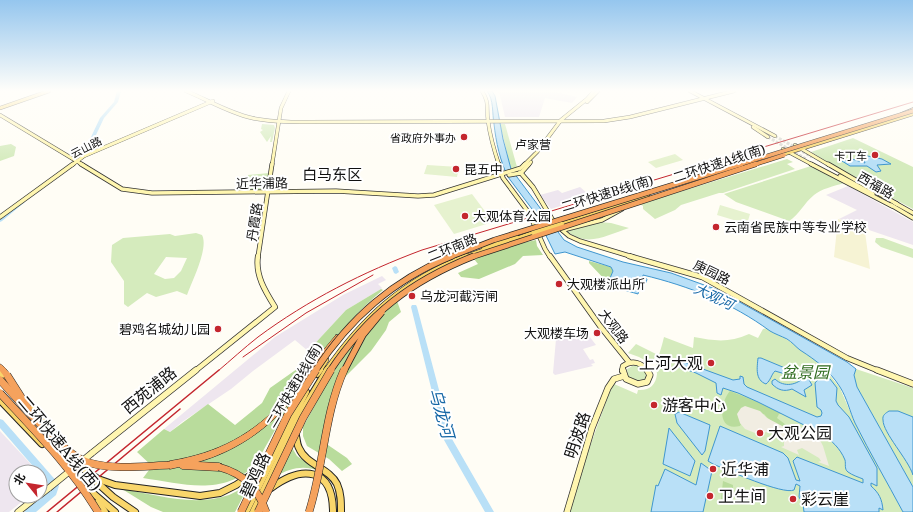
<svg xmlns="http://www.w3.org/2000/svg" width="913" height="512" viewBox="0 0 913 512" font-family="'Noto Serif','Noto Sans SC',serif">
<rect width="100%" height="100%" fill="#fffdf5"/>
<g fill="#eee6ef">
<polygon points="499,91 551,91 577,97 572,103 545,98 539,117 505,117"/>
<polygon points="848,186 913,222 913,245 869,230 868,227 839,219 857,210 826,195"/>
<polygon points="580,187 588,194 570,199 573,202 551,209 540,195 558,190 562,193"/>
<polygon points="382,276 386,280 378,284 382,288 381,289 346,310 308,351 295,340 253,371 231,389 182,422 170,432 164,429 275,337 343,295"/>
<polygon points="586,332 596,345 583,349 590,360 593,359 595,363 591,364 593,366 555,375 553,373 556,339"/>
<polygon points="0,431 38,472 16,472 16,496 29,496 9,512 0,512"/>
</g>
<polygon fill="#f6f3d4" points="838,219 867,227 868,232 865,232 870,269 834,257"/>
<g fill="#d5ebbd" fill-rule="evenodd">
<polygon points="262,124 274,125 275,128 272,142 270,142 271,136 267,142 260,132 263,130 261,129"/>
<polygon points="500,124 505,124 517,167 511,169"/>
<polygon points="853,138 913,167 913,209 840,170 811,152"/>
<polygon points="11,144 16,147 14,156 0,161 0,146"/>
<polygon points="787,159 793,162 787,164 795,169 723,193 719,193 681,205 675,210 655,219 643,209 643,206 640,204"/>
<path d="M811 166 844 183C834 186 821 189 814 195 804 203 799 215 789 221L736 202 724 194Z"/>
<polygon points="269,173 265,187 260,190 245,190 248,175"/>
<path d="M599 222 611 223 629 228C607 235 587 248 567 231Z"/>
<path d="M196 233 202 235C209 248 192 281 187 295L177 291 156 297 147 293 128 307 124 304V281L111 262 112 245 123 238 170 234 175 236ZM166 257 187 258 181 271 174 278 165 279 154 274Z"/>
<polygon points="876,238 883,238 913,249 913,258 881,247 875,242"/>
<path d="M768 328 794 344 799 349 821 364 840 388 855 423 903 512H569L584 463 612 385 614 384 637 394 638 390C649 391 656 385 657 374 657 371 655 368 656 365 658 356 662 347 664 337L693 348 694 337C715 341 729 343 749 334L758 338 763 329Z"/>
<polygon points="636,344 656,354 652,364 639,357 628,353"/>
<path d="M634 365C641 366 646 370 646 377L641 382 628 377 627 369Z"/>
<polygon points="856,369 913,388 913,487 857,387 854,375"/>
</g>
<g fill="#b9dc9c">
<polygon points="536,240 537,246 543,255 523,256 515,264 479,279 461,277 458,273 478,264 474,259 518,244"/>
<polygon points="589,261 611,267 613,271 608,283 589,263"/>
<path d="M381 289 383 290C327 336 292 400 257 462 227 497 183 484 143 478L152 466 137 452 164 429 170 432 208 404 235 425 262 403 270 388 314 357 308 351 346 310Z"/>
<polygon points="397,301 401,312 389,322 386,330 371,351 341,381 331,418 328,445 347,458 352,464 342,471 329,459 307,446 303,436 303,427 338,363 362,331"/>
<path d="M730 391 758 402 782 414H779L777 418 790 428C780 427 770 422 764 414L740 423 741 424 740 426C716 432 720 402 730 391Z"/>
<path d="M291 446 297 456 319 471C304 465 290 468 277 476Z"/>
<polygon points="723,481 733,485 733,498 729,499 727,502 721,499"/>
<path d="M249 485 235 512H163L151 507 122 489C157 495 195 507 229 495 236 492 242 488 249 485Z"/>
</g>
<g fill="#e6f2cf">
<polygon points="675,154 683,160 656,168 648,162"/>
<polygon points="427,165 459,167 457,177 424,174"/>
<polygon points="472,194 493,222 454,234 434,205"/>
<polygon points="720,205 750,214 747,224 717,215"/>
</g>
<polygon fill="#f1ede2" points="745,406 760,411 767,418 784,427 790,428 796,425 818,436 823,446 829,466 818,462 821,461 819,458 802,448 797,450 799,455 781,447 784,446 784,440 770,432 755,433 745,429 740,423 737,414 741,408"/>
<g fill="#b9e0f7" stroke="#3f96cf">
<path d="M487 91H492L495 96 503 139 511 169 564 240 577 247 623 262 671 273 718 290 847 362 856 369 854 375 857 387 913 487V512H903C887 482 870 453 855 423 850 412 847 398 840 387 829 370 817 361 800 350 796 347 792 342 787 339 781 336 775 334 770 331 732 303 689 286 643 275V277L647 279 646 283 641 282 638 294 610 286 608 283 613 271 611 267 565 252 555 254 535 213 508 177C500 161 496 142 494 124 492 113 494 100 487 91Z"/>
<polygon points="863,155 882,159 891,164 877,165 881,171 876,172 867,166 850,166 842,161 852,159 865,163 864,160 865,159 862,157"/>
<path d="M758 358H761L797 373 792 376 775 371C771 375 771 380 766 384 755 380 757 368 758 358Z"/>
<path d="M681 361 733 380 740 379V376L743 377 744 384 747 387 817 417 821 416 822 413 821 410 817 407 815 383 821 376 830 379 837 388 836 401 838 405 849 417 877 468V486L871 483V486C879 493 882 499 883 510L879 508V512H804L803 504 799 497 800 486 796 484 794 490C783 495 727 470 713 464L708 461 720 426 783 453 788 458 796 480 800 481 793 461 797 457 863 483V479C858 477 852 475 848 472 844 469 846 464 845 460 840 448 832 441 822 434L758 402 738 393 723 388 721 395 717 393 716 383 696 373 679 367Z"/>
<path d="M805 376 808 378 812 385 804 390 806 397 792 389C784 392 778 390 772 384V381L775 379C784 388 798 385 805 376Z"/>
<path d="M889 411H898L913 417V475C908 459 883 433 883 420 882 415 886 413 889 411Z"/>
<polygon points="679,412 710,425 705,451 702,455 677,423 675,414"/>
<polygon points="669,428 695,461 690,476 663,464"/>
<polygon points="701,463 712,471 703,512 651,512 656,485 658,486 665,469 696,485"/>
</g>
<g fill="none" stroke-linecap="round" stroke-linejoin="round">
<polyline stroke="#3f96cf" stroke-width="1" points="903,210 913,215"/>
<g fill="#b9e0f7" fill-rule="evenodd">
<polygon points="117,91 121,91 118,102 104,118 87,154 87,155 83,155 83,154 100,118 114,102"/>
<polygon points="21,201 23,201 25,202 2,221 0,222 0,217"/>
<polygon points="395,266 397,267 399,272 396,274 394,273 392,268"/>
<polygon points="412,305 416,305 417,307 452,439 494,512 485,512 444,440 411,307"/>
<polygon points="0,419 3,420 58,483 59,486 56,495 36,512 25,512 26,509 50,489 51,487 40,475 40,472 38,472 0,428"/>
</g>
<g stroke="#dbdad3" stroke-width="3" stroke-dasharray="3 1.5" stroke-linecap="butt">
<polyline points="775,136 812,157"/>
<polyline points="768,137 806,159"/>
</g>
<defs>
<g id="secondary-far3">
<path d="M186 91C208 100 229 113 252 118 270 122 290 122 308 122L604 121 630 117 734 91"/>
<path d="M482 91C490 104 486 107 488 121 490 136 494 150 499 165"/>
<polyline points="690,91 775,136"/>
<polyline points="587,102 598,91"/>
<polyline points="0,115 83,165"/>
<polyline points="753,127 768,137"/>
<polyline points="795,145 829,165"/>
<polyline points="783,149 813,165"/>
<polyline points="72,165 84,156 213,101"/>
<polyline points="272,165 281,108 289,91"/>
<polyline points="524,165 537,152 561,120 587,99 594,91"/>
<polyline points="528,165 531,162"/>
</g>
<g id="secondary-far2">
<polyline points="81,164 122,189 152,193 336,191 418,196 434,195 521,168 525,164"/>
<polyline points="499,164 503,178 529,213 545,249 550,257"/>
<polyline points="811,164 892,206"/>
<polyline points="828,164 897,204"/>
<polyline points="520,172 533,187 555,224 569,236 580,241 633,257"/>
<polyline points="509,175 521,173 529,164"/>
<polyline points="840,176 873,194"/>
<polyline points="895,203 913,213"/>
<polyline points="891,205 913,218"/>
<polyline points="0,217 73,164"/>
<polyline points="563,230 602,220 622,209"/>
<polyline points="258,257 272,164"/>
</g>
<g id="secondary-far1">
<polyline points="550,256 600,326 629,362"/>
<polyline points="629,256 702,277 847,358 879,371"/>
<path d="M195 371 275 307C265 291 255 275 258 256"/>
<path d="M622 371 623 366C632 360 641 362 648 371"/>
</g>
<g id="secondary">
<polyline points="623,370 626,379 638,384 647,382 650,375 647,370"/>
<polyline points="877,370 913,384"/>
<polyline points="92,453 196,370"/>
<polyline points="40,495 49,488"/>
<polyline points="18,512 38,496"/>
<polyline points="567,512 592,428 608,388 614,379 624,376"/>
</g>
<g id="primary-far3">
<polyline points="0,108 49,91"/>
<polyline points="781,155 913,114"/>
</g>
<g id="primary-far2">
<polyline points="562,224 648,197"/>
<polyline points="483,247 516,236"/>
<polyline points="465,257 533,233"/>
</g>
<g id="primary-far1">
<polyline points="319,371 326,360"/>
<path d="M326 371C363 317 406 279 467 256"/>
</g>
<g id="primary">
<polyline points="0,374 10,384"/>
<polyline points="317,374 320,370"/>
<polyline points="0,400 42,444"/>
<polyline points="28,404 55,435"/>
<path d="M296 436C297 440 297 445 299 448 306 465 329 468 337 484 341 493 341 502 341 512"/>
<polyline points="85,470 98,479 115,485 200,496 220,493 236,485 251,475 263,463"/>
<polyline points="91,477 113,497 135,512"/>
<polyline points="81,483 115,512"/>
<path d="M271 488C302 465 333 467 333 512"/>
<polyline points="98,502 105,512"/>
<polyline points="246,512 306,392"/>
<polyline points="253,512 302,411 327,370"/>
</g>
<g id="highway">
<polygon points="913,108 913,110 903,114 901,113"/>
<path d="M336 335H340L341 337 340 339C322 358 308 381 291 401 267 430 234 452 198 462L219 463 222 464 223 467 222 470 219 471 182 469 179 467 170 469 167 468 166 465 167 462 170 461C218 453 253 435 286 398 304 378 318 355 336 335Z"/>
<path d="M0 364C4 366 8 371 10 375L9 377C5 378 3 375 0 371Z"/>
</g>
</defs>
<use href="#secondary-far3" stroke="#333" stroke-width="4"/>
<use href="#secondary-far2" stroke="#333" stroke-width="5"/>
<use href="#secondary-far1" stroke="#333" stroke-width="6"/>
<use href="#secondary" stroke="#333" stroke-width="7"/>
<use href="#primary-far3" stroke="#222" stroke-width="4"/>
<use href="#primary-far2" stroke="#222" stroke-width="5.5"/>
<use href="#primary-far1" stroke="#222" stroke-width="6"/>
<use href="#primary" stroke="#222" stroke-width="8"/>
<use href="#highway" stroke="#222" stroke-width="1"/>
<use href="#secondary-far3" stroke="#fff6b0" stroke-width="3"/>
<use href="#secondary-far2" stroke="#fff6b0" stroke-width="3.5"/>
<use href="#secondary-far1" stroke="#fff6b0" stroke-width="4.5"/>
<use href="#secondary" stroke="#fff6b0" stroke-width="5.5"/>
<use href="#primary-far3" stroke="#f9d66b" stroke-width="3"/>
<use href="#primary-far2" stroke="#f9d66b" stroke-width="4"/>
<use href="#primary-far1" stroke="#f9d66b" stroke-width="5"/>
<use href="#primary" stroke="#f9d66b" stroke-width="6"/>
<use href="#highway" fill="#f5a25d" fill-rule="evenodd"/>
<g stroke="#c4262e" stroke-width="1">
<polyline points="243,357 306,313 373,275"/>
<path d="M218 371C231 360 244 348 258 337 308 300 363 272 422 250L913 102"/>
</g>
<g stroke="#c4262e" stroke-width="1.5">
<polyline points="47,512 219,370"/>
<polyline points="57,512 180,409"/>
</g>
<defs>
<polyline id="secondary-bridge" points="49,488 92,453"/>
<polyline id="primary-bridge" points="533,233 562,224"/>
<g id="highway-bridge-far3">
<polyline points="738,165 913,111"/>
<polyline points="753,165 784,155"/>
</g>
<g id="highway-bridge-far2">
<polyline points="450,257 494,240 741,164"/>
<polyline points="472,257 756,164"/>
</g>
<g id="highway-bridge-far1">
<path d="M315 371C350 318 393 280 452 256"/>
<path d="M330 371C368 314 411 281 474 256"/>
<polyline points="344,371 363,335 382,312"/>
</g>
<g id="highway-bridge">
<polyline points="7,375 28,408"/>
<path d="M0 380C20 401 63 456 90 463 115 470 144 466 170 465"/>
<path d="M0 393C35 431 71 467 98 512"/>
<path d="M219 467C244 474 258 488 266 512"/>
<polyline points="241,512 288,414 316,370"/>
<polyline points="258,512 303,418 331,370"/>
<path d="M309 512C324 465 324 415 344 370"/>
</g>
</defs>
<use href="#secondary-bridge" stroke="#333" stroke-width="7" stroke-linecap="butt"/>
<use href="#primary-bridge" stroke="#222" stroke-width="5.5" stroke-linecap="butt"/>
<use href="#highway-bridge-far3" stroke="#222" stroke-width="4.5" stroke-linecap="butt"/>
<use href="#highway-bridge-far2" stroke="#222" stroke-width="6" stroke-linecap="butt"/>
<use href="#highway-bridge-far1" stroke="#222" stroke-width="7" stroke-linecap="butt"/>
<use href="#highway-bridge" stroke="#222" stroke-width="8" stroke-linecap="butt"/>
<use href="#secondary-bridge" stroke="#fff6b0" stroke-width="5.5"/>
<use href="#primary-bridge" stroke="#f9d66b" stroke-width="4"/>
<use href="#highway-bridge-far3" stroke="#f5a25d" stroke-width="3.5"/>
<use href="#highway-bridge-far2" stroke="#f5a25d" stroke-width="4.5"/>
<use href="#highway-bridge-far1" stroke="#f5a25d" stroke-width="5.5"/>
<use href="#highway-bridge" stroke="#f5a25d" stroke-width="7"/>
</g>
<linearGradient id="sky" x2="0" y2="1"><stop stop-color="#95c6ee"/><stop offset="0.56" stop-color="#fffefa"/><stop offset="1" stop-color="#fffefa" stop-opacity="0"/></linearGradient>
<rect width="913" height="162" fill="url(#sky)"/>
<g fill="#c4262e" stroke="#fff" stroke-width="1.5">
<circle cx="464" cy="137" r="4"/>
<circle cx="875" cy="155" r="4"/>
<circle cx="456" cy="169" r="4"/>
<circle cx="465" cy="216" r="4"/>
<circle cx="716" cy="227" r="4"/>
<circle cx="559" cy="284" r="4"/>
<circle cx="412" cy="296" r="4"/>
<circle cx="218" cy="329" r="4"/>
<circle cx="597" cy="333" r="4"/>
<circle cx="711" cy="363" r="4"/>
<circle cx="654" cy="405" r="4"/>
<circle cx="760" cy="433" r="4"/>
<circle cx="713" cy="469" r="4"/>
<circle cx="710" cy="496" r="4"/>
<circle cx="793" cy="499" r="4"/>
</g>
<g text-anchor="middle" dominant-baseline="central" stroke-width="4" stroke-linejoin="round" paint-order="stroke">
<g font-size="11" fill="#111" stroke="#fff" text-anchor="end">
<text x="456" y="137">省政府外事办</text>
<text x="867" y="155">卡丁车</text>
</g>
<g font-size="11" fill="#111" stroke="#fff">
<text transform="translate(86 147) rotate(-27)">云山路</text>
</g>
<g font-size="12" fill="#111" stroke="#fff">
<text x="533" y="144">卢家营</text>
</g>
<g font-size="13" fill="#111" stroke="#fff">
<text transform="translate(719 163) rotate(-18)">二环快速A线(南)</text>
<text transform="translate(262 183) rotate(-1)">近华浦路</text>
<text transform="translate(876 185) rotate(30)">西福路</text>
<text transform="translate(607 193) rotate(-17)">二环快速B线(南)</text>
<text transform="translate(254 222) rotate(-81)">丹霞路</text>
<text transform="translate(452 247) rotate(-22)">二环南路</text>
<text transform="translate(712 272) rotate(26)">庚园路</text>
<text transform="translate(614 326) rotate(53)">大观路</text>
<text transform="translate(294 385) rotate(-59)">二环快速B线(南)</text>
</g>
<g font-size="13" fill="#111" stroke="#fff" text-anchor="start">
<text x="464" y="169">昆五中</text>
<text x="473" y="216">大观体育公园</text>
<text x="724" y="227">云南省民族中等专业学校</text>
<text x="567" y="284">大观楼派出所</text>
<text x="420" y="296">乌龙河截污闸</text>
<text x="210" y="329" text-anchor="end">碧鸡名城幼儿园</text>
<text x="589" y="333" text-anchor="end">大观楼车场</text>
</g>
<g font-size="14" font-style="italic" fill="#1768a6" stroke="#fff">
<text transform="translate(714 296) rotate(25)">大观河</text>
</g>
<g font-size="15" fill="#111" stroke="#fff">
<text x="332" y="174">白马东区</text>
</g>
<g font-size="16" fill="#111" stroke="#fff" text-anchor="start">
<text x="703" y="363" text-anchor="end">上河大观</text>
<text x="662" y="405">游客中心</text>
<text x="768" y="433">大观公园</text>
<text x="721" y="469">近华浦</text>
<text x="718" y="496">卫生间</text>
<text x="801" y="499">彩云崖</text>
</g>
<g font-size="16" font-style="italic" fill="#2f6b1f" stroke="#fff">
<text x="805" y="372">盆景园</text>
</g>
<g font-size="16" fill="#111" stroke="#fff">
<text transform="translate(149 390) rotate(-39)">西苑浦路</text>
<text transform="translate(577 435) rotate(-72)">明波路</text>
<text transform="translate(60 443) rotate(50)">二环快速A线(西)</text>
<text transform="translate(255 475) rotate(-65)">碧鸡路</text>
</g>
<g font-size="17" font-style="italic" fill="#1768a6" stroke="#fff">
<text transform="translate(442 413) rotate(74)">乌龙河</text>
</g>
</g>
<g transform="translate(28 484) rotate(300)"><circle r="19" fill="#ffffff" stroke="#a0a0a0"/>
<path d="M0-3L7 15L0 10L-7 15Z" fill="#c4262e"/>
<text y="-6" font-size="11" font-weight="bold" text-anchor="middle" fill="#111111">北</text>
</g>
</svg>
